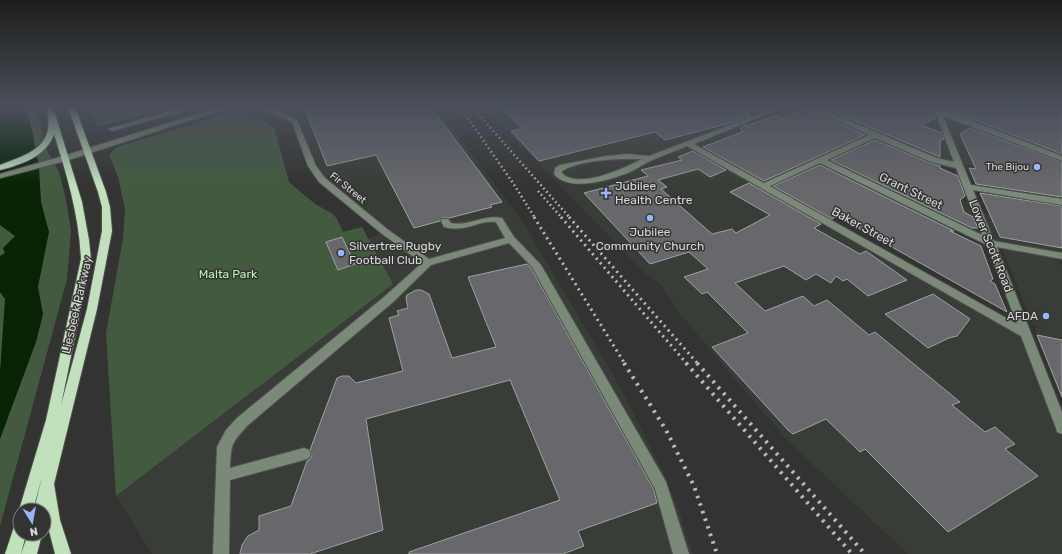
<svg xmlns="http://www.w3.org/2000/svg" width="1062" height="554" viewBox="0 0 1062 554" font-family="Rubik,sans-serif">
<rect width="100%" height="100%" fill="#333432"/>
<g fill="#383e37">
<polygon points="262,107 436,107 521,219 619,385 663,472 679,511 693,554 152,554 116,496 393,284 368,239 384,231 322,180 295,121"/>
<polygon points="484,107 998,107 1062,130 1062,179 959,164 949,164 875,135 764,186 1024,333 1062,420 1062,554 908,554 786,439 676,309 661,284 645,273"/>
<polygon points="936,187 975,206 978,213 1062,227 1062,256 991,243 906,203"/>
<polygon points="1002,248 1051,257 1052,259 1058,260 1062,266 1062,398 1034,327 1038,328 1038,326 1033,325"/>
</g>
<g fill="#445a40">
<polygon points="0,107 36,107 45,147 59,172 65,195 71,230 67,279 0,526"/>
<polygon points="89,107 174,107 97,127"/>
<polygon points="237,111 274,127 289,182 315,204 333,214 337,219 343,232 362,227 393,284 116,496 106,333 123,239 125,209 118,177 109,155 117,147"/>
</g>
<polygon fill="#062302" points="0,107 25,107 32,130 39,167 41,202 49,232 38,287 43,314 36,342 0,439 0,372 5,299 0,292 0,256 5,253 3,248 15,236 0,225"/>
<g fill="#67686b" stroke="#9fa1a3">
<polygon points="332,107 431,107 502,202 490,205 492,207 449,218 442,218 440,221 414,228 376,155 327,166 307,114 309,114"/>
<polygon points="502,107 743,107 749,111 748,117 734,122 665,140 655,132 539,161 511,131 522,129"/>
<polygon points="822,107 929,107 936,118 921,125 942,133 944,139 940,141 940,157"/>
<polygon points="942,107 1062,107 1062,154"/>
<polygon points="807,109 865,135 764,181 703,147 742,132 741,127 746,124 746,126 776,115 782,118"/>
<polygon points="970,128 1062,162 1062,197 976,184 969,168 976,169 960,134"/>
<polygon points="875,140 930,163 940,166 940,168 958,176 965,196 960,200 964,212 973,217 978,228 972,228 831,160"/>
<polygon points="693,151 726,170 710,177 698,169 658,180 667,187 661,189 712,234 732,229 736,233 770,215 730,192 749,183 821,224 814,228 860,254 866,251 907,280 868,296 847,279 843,281 836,276 831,283 816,274 806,280 784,266 735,283 765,311 803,296 814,306 827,300 869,335 875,332 960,402 952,405 985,432 995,427 1015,444 1005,449 1038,476 948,532 865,449 860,452 826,419 793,434 788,430 712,347 748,333 707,292 702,294 684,277 708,269 689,252 650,264 584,193 648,176 641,170 682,160 678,157"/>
<polygon points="820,165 954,231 950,231 981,246 993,279 990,281 995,284 1007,312 837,216 832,219 773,186"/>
<polygon points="980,193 1062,206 1062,248 1000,237"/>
<polygon points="342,237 355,264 338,270 326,242"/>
<polygon points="527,264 531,268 654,490 657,503 578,531 584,546 563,554 409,554 409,552 560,500 510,380 366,419 383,530 310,554 240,554 242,545 248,536 259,530 259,516 291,506 307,461 310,459 312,455 310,450 337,378 342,376 349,376 356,383 403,371 389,318 399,315 397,311 408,308 406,298 407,295 416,290 421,290 429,294 452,358 496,347 468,277"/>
<polygon points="933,294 970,319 957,336 949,338 928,348 885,314"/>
<polygon points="1037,335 1062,340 1062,397"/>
</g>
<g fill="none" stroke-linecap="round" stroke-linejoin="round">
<defs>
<g id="minor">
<polygon points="185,107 198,107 112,131 108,129"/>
<polygon points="220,107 231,107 69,160 0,178 0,174 63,156"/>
<path d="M259 107H269L297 120 316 166 325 178 387 229 429 259 505 238 496 222C477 220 467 233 444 227L441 221 442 219H448L451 223C468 227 484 214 502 218L514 237 541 265 666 482 689 554H673L655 489 532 267 509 243 431 265 392 303 247 426C231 444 231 444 230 468L304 448 309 450 311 454 309 458 304 460 230 480 229 554H213L217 447 226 430 237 418 384 297 422 263 381 233 319 182 308 166 292 122Z"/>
<polygon points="316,107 331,107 309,113 306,111"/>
<path d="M749 107H758L764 111 775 107H785L694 144 764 183 869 135 807 107H817L937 158 954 162 937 117 930 107H937L1062 156V161L943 116 971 185 1062 199V205L973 190 994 241 1062 253V259L997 247 1062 412V434L1057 432 1056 428 1021 336 687 146C676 151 664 155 652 160 643 164 634 171 625 174 606 181 568 192 554 174L555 168 560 165 606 156 628 154 649 156 759 114ZM875 138 931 162 956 168 982 235 827 160ZM628 159H642C625 168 578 190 562 173V171C578 161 610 159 628 159ZM820 163 987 245 1017 324 770 186Z"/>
</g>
<g id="major">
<path d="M46 107H53L82 202 89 240 91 259 61 405 87 309 102 231V207L98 192 68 107H75L106 192 110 207 112 231 97 309 54 484 60 520 71 554H55L45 515 44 516V510H34L42 477 33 510H20V513L19 510 46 420 81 259C79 215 67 175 54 134 47 156 21 165 0 170V165C30 154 57 146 46 107Z"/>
<polygon points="20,522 20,534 26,534 21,554 5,554 15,524"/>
<polygon points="28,534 42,534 37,554 21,554"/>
</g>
</defs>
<use href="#minor" stroke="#515250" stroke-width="2"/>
<use href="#major" stroke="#515250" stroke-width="2"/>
<use href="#minor" fill="#7b8a78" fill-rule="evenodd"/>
<use href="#major" fill="#c1e0bc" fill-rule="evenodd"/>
<g stroke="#b9bab9" stroke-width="2.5" stroke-dasharray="1.5 3" stroke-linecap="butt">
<polyline points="460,107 513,183 535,218"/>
<polyline points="472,107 570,218"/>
<polyline points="538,191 562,218"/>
</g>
<g stroke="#b9bab9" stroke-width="3" stroke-dasharray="2 4" stroke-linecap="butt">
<polyline points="534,217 625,364"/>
<polyline points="561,217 687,364"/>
<polyline points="569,217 698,364"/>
</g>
<g stroke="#b9bab9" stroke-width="4" stroke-dasharray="2.5 5.5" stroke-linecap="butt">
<polyline points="624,363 666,430 694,486 717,554"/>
<polyline points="686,363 852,554"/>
<polyline points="697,363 865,554"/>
</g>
</g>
<linearGradient id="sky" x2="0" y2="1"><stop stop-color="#1c1d1c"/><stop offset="0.58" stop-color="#4a505a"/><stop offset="1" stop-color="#4a505a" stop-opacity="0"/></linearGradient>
<rect width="1062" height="185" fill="url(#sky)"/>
<g fill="#99b5fd" stroke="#333432" stroke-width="1.5">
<circle cx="1037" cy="167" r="4"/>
<path d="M604 187h4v4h4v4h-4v4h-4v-4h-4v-4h4z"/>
<circle cx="650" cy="218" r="4"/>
<circle cx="341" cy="253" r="4"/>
<circle cx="1046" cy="316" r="4"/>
</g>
<g text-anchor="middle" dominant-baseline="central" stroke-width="3" stroke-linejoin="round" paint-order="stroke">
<g font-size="10" fill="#d7d8d7" stroke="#333432" text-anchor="end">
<text x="1029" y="167">The Bijou</text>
</g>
<g font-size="10" fill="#d7d8d7" stroke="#333432">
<text transform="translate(348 188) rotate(39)">Fir Street</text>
</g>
<g font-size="12" fill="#d7d8d7" stroke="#333432" text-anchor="start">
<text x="615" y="186">Jubilee<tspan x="615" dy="14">Health Centre</tspan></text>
<text x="650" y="232" text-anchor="middle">Jubilee<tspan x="650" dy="14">Community Church</tspan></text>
<text x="349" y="246">Silvertree Rugby<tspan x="349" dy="14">Football Club</tspan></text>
<text x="1038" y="316" text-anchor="end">AFDA</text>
</g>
<g font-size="12" fill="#d7d8d7" stroke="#333432">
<text transform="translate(911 191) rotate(26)">Grant Street</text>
<text transform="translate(863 227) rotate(29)">Baker Street</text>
<text transform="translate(991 246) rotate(68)">Lower Scott Road</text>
<text transform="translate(77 305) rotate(-77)">Liesbeek Parkway</text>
</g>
<g font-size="12" fill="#bdf1b2" stroke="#333432">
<text x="228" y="274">Malta Park</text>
</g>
</g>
<g transform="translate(32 522) rotate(169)"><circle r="19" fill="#333432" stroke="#757674"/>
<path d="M0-3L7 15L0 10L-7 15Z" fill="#99b5fd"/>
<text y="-6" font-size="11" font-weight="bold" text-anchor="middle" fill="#d7d8d7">N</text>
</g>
</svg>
